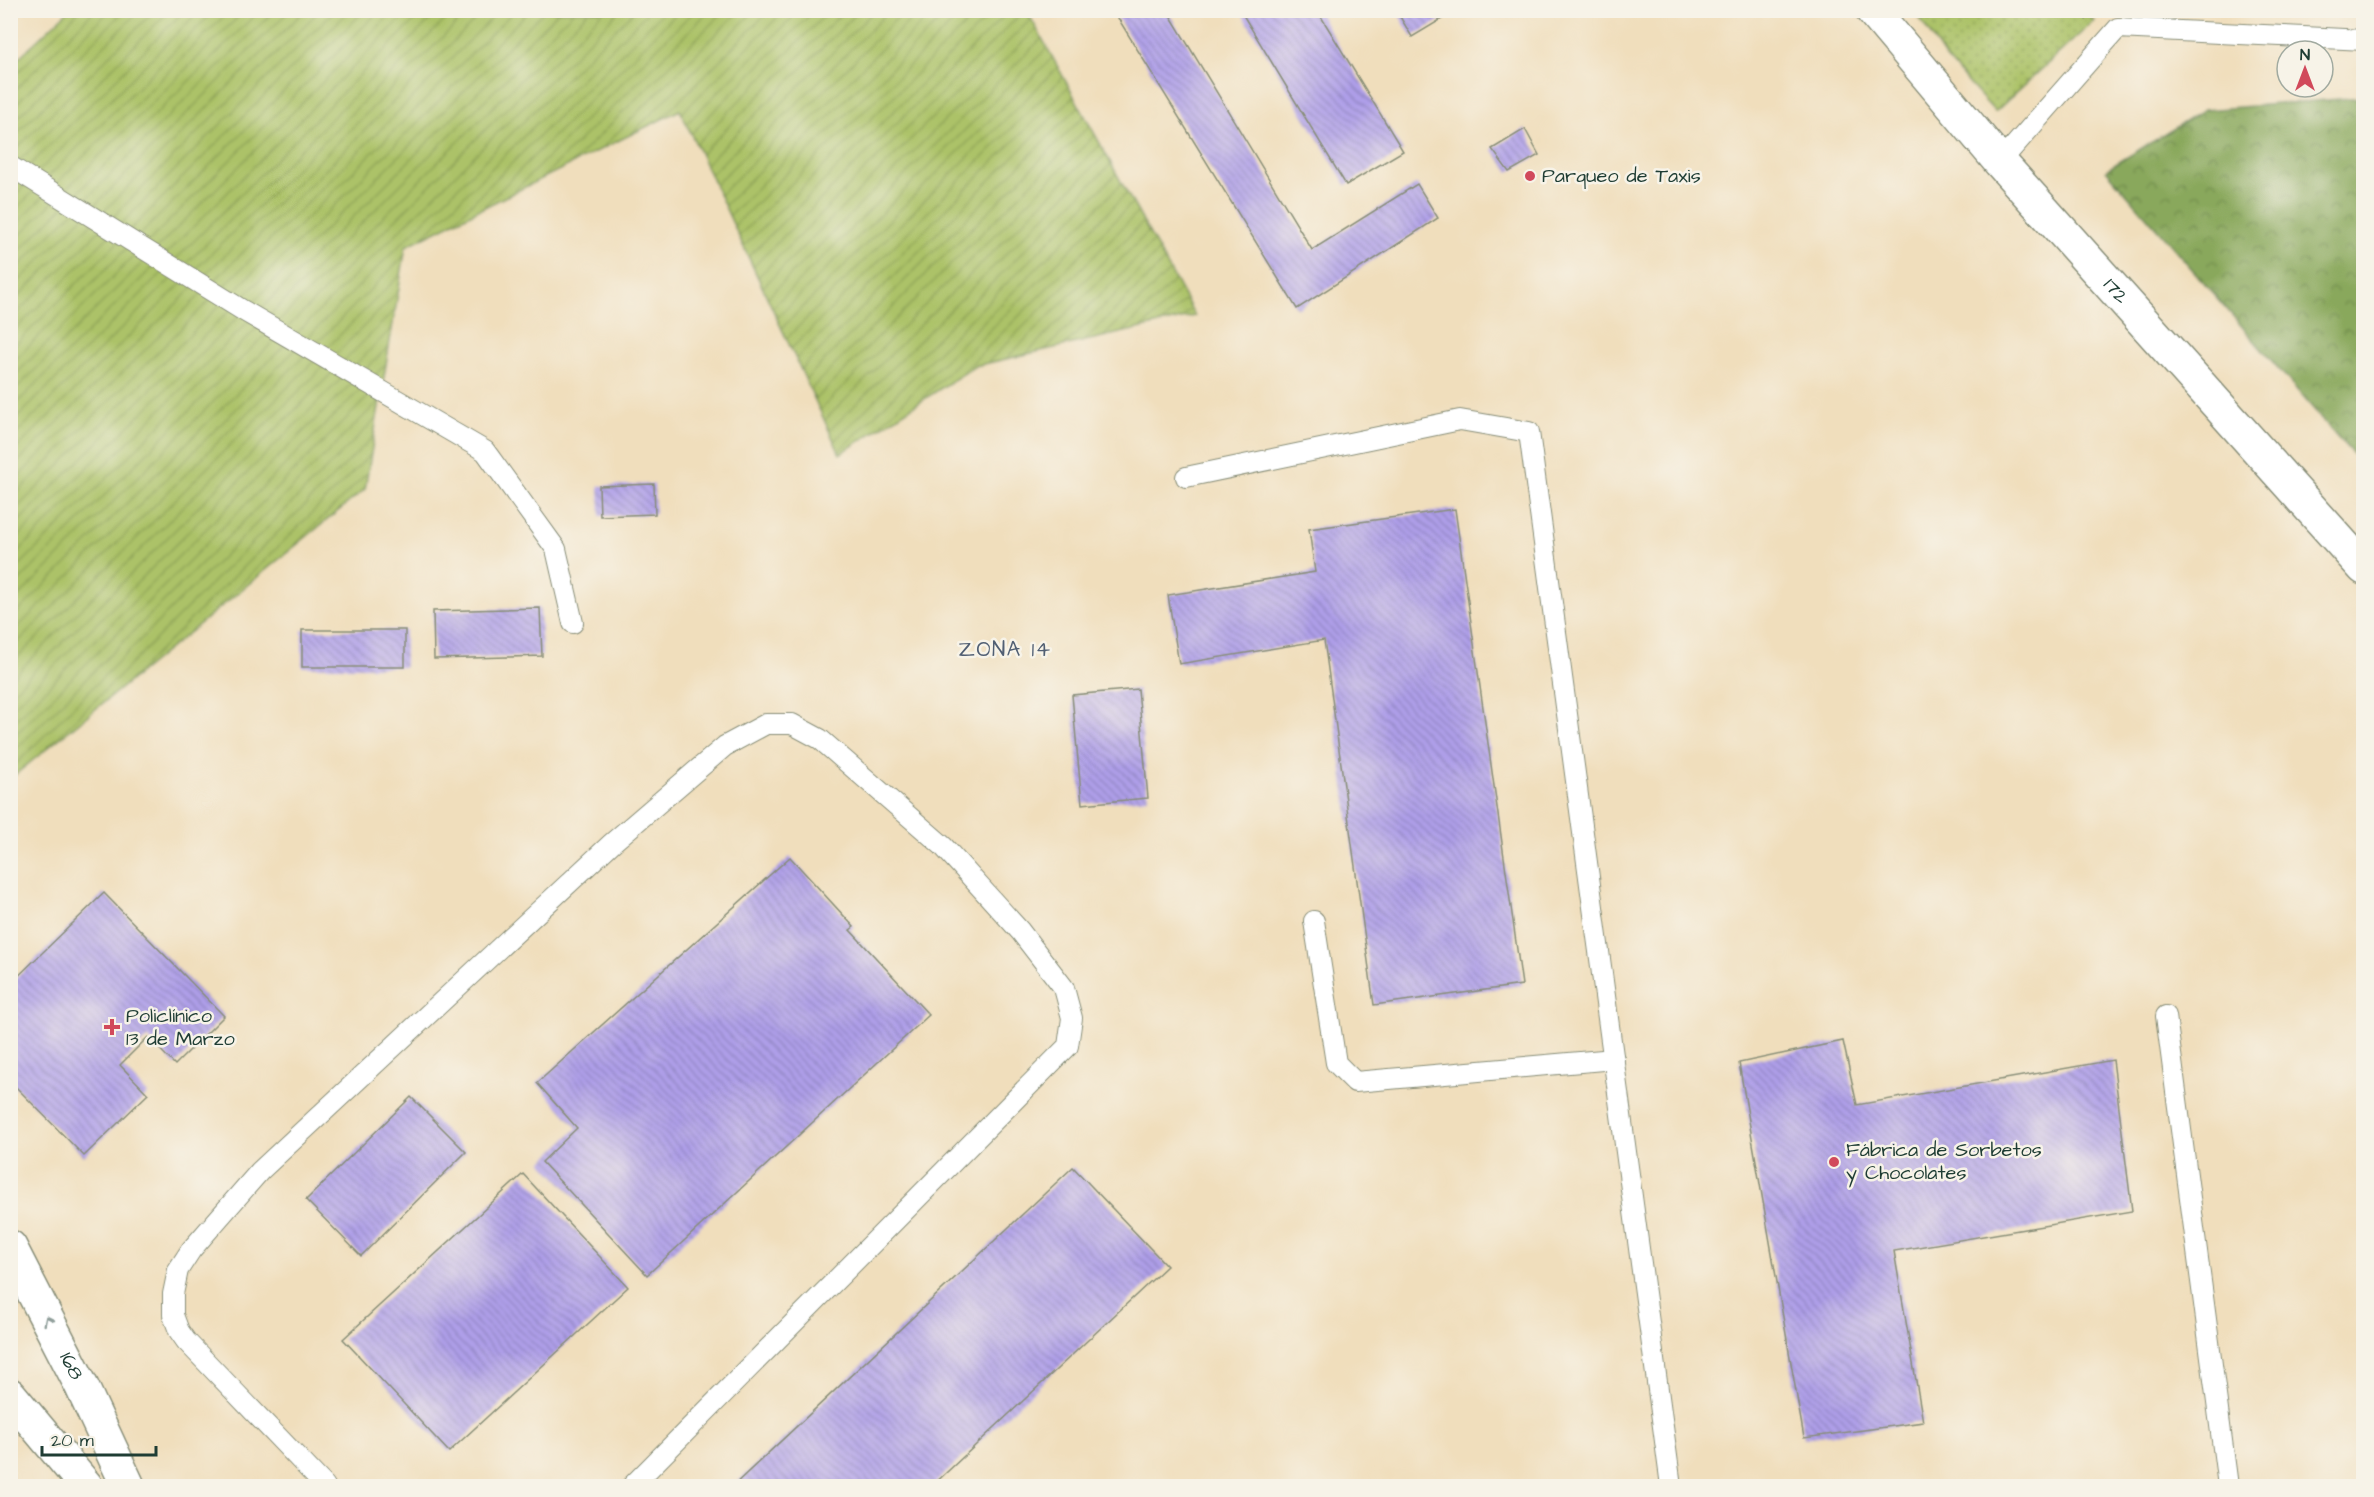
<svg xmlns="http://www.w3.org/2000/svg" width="2374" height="1497" viewBox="0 0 2374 1497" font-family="'Architects Daughter',sans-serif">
<defs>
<pattern id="grass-dots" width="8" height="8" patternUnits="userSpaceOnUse" patternTransform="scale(1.5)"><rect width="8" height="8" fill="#acc267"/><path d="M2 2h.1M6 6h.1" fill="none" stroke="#8b9f56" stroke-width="1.8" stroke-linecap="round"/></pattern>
<pattern id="forest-crowns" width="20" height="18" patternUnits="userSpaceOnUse" patternTransform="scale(1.5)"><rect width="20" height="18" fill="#89a85c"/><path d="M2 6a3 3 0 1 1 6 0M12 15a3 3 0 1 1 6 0" fill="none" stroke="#6f8a4d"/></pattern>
<pattern id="garden-furrows" width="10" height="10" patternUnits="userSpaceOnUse" patternTransform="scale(1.5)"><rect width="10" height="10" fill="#acc267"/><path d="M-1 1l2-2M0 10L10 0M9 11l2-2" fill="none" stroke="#8b9f56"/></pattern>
<pattern id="building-back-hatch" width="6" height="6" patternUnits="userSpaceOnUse" patternTransform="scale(1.5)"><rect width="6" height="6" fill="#af9fe9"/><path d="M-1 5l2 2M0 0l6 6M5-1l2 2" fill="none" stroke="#8e83be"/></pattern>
</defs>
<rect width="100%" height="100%" fill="#f7f3e8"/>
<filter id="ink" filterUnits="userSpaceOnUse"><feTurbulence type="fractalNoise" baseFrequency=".0167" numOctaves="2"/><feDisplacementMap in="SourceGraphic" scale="12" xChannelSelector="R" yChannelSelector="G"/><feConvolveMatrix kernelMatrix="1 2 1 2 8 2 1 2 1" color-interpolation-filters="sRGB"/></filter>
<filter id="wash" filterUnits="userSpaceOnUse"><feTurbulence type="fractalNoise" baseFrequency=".008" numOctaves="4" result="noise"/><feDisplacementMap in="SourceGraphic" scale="24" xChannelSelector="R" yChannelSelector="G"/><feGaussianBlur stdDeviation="1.35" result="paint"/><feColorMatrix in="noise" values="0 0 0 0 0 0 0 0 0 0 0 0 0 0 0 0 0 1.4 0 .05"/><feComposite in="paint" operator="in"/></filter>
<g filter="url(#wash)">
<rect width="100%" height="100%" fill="#f0debc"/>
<polygon fill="url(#grass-dots)" stroke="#66804e" stroke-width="1.5" points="1915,11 2084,11 2094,21 1995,112 1945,57"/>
<polygon fill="url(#forest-crowns)" stroke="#547248" stroke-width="1.5" points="2363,97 2364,97 2363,466 2106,170 2204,110"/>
<polygon fill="url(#garden-furrows)" stroke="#66804e" stroke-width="1.5" points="68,11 1027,11 1195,316 975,366 840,454 680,110 406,246 365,489 11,778 11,65"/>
<g id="blocks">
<g fill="url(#building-back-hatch)">
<polygon points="1113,10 1167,10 1312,250 1417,184 1438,218 1297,309"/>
<polygon points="1240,10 1317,10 1403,151 1346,185"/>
<polygon points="1396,10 1451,10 1452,13 1412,37"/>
<polygon points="1525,129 1539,155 1509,172 1492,149"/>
<polygon points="654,484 655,514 600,516 599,486"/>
<polygon points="1455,509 1522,985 1374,1005 1324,640 1179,664 1168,595 1315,572 1309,529"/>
<polygon points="540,608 542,656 434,659 433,611"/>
<rect x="302" y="630" width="103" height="37"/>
<polygon points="1138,689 1148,798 1082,804 1072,695"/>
<polygon points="790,857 854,927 850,930 929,1015 647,1275 542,1162 577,1128 537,1083"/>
<polygon points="104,893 224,1016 175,1065 148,1037 120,1065 148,1094 84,1156 10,1081 10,984"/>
<polygon points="1843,1041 1857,1105 2113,1060 2132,1211 1894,1251 1923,1422 1804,1438 1739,1063"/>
<polygon points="411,1097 466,1152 361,1256 306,1200"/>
<polygon points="1073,1167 1167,1266 932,1486 733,1486"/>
<polygon points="523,1174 628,1287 449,1452 343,1339"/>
</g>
</g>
</g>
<g filter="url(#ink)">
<use href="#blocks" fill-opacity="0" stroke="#888e78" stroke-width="1.5"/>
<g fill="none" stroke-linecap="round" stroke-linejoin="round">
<defs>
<g id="service">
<polyline points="2000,162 2118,28 2364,40"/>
<polyline points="10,166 244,311 485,451 556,549 573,623"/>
<polyline points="1186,477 1460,420 1529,432 1671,1486"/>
<polyline points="1314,921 1336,1063 1355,1082 1614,1059"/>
<polyline points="2166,1016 2228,1486"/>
<polyline points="325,1486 186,1341 179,1331 173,1315 173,1294 178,1270 191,1250 260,1171 612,843 725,746 766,724 792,724 820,739 943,846 1020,931 1064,988 1072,1018 1068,1046 632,1486"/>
</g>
<g id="tertiary">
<path id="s1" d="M1872 10 2000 162 2364 568"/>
<path id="s2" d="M10 1247 82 1387 128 1486"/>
<polyline points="10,1395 86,1486"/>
</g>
</defs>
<use href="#service" stroke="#888e78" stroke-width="22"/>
<use href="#tertiary" stroke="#888e78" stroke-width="36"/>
<polyline stroke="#888e78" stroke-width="4" stroke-dasharray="1.5 4.5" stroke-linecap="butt" points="2057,10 2088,19"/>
<use href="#service" stroke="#fff" stroke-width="20"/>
<use href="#tertiary" stroke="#fff" stroke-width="33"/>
</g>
<defs><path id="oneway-chevron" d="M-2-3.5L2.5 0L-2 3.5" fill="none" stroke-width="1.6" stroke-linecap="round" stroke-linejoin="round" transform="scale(1.5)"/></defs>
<use stroke="#8f9e9a" href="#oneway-chevron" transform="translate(48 1320) rotate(-117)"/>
</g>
<g fill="#d1495b" stroke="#f7f3e8" stroke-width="2">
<circle cx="1530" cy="176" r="6"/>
<path d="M109 1018h6v6h6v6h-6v6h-6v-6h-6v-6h6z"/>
<circle cx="1834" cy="1162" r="6"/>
</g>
<g text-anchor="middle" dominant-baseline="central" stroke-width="5" stroke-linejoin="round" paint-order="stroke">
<g font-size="20" fill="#1f3d34" stroke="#f7f3e8" text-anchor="start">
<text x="1542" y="176">Parqueo de Taxis</text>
<text x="126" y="1016">Policlínico<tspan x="126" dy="23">13 de Marzo</tspan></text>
<text x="1846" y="1150">Fábrica de Sorbetos<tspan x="1846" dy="23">y Chocolates</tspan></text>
</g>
<g font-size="20" fill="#1f3d34" stroke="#f7f3e8">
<text stroke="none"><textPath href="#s1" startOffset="372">172</textPath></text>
<text stroke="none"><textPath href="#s2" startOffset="134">168</textPath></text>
</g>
<g font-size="21" letter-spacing="1.5" fill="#515f73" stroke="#f7f3e8">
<text x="1005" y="649">ZONA 14</text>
</g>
</g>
<rect width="2374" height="1497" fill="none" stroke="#f7f3e8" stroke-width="36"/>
<g transform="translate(2305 69)"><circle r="28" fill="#f7f3e8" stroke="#a1aaa0" stroke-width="1.5"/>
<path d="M0-4.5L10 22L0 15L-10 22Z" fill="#d1495b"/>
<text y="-9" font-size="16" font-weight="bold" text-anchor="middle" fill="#1f3d34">N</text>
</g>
<path d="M42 1446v9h114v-9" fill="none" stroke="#1f3d34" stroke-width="3"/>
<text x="51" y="1446" font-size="18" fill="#1f3d34" stroke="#f7f3e8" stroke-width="4.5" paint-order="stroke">20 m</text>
</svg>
